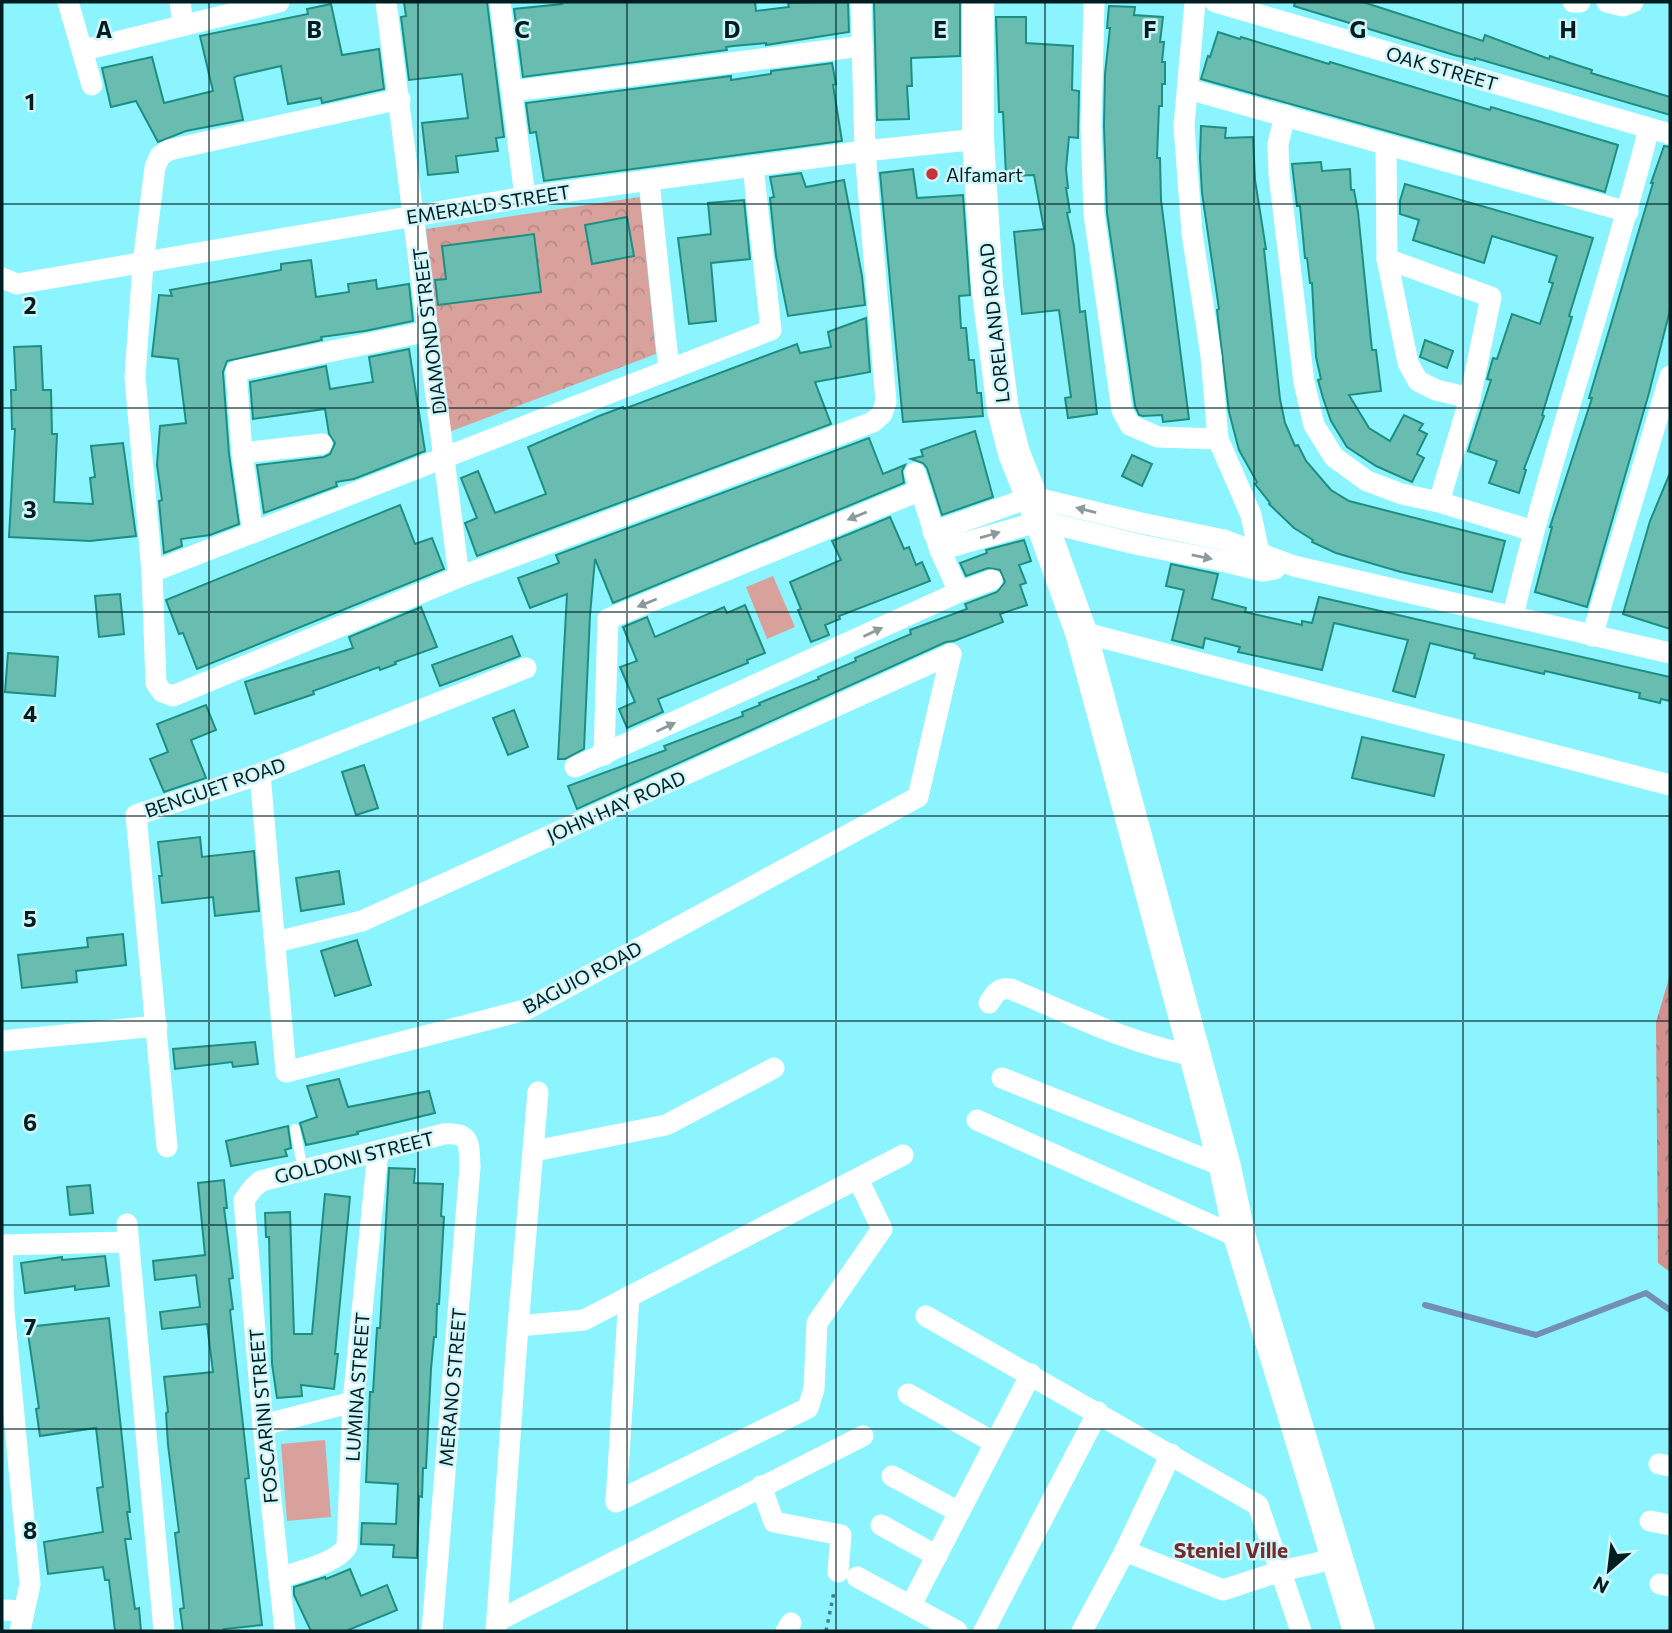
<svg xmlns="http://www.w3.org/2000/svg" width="1672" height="1633" viewBox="0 0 1672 1633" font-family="Commissioner,sans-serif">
<defs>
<pattern id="forest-crowns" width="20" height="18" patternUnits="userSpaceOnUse" patternTransform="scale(1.75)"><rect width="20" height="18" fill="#d4908c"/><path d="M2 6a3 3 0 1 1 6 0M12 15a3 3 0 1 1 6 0" fill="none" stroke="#aa7572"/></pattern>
<pattern id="park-crowns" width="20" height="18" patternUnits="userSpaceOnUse" patternTransform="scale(1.75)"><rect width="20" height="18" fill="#d9a19c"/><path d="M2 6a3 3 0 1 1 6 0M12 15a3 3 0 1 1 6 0" fill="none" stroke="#b88a86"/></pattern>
</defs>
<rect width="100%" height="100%" fill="#8cf4fe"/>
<polygon fill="url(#forest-crowns)" points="1670,975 1670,1272 1658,1263 1656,1022"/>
<polygon fill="url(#park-crowns)" points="640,197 656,354 449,432 426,229"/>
<g fill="#d9a19c">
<polygon points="773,576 795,627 767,639 746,587"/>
<polygon points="325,1440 331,1517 287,1521 281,1444"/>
</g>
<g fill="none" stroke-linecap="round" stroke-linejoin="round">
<polyline stroke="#738fb6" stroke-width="6" points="1425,1305 1536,1335 1646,1293 1670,1310"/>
</g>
<g fill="#69bcb0" stroke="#1d8f82" stroke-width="2">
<polygon points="404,2 487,2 504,137 496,138 498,151 456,156 458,172 428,175 422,123 468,118 462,74 409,80 401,17 406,16"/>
<polygon points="562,2 755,2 756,11 789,7 788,3 848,2 849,32 766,45 766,43 733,46 726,47 727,50 523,77 514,9 562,4"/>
<polygon points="874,2 960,2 960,56 911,58 912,86 907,86 909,119 877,120"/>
<polygon points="1295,2 1363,2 1483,41 1485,35 1549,59 1550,56 1570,63 1592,70 1591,73 1670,97 1670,115 1475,58 1475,60 1454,55 1294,6"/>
<polygon points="331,4 342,55 379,49 384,89 322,103 321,98 288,104 281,66 237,76 234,78 243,120 186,131 158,142 136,101 111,107 102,68 152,57 164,103 213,91 200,36 308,14 307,9"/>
<polygon points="1109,6 1135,7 1134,15 1163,17 1160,42 1164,42 1162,62 1165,62 1165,84 1162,84 1162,106 1159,106 1157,158 1160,158 1161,200 1189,419 1163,422 1162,415 1143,416 1139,415 1135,406 1107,213 1104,126 1105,74 1110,28 1107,28"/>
<polygon points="996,17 1026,17 1026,43 1073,46 1072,90 1079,91 1078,138 1069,137 1066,169 1068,188 1066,188 1070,212 1067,213 1074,246 1080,312 1085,311 1097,414 1068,418 1065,398 1071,397 1059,310 1022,314 1014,232 1044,229 1034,175 1006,176 1003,112 999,112"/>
<polygon points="1218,32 1240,39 1241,37 1329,64 1330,62 1490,110 1491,107 1618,145 1605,192 1201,79 1208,56 1210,57"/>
<polygon points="832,63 836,84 833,85 842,141 544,181 536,132 530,133 526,103 731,76 731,80 771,74 771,71"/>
<polygon points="1201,126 1226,128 1225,138 1253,137 1255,180 1266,249 1264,249 1280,399 1285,423 1295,446 1298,445 1306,461 1331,490 1349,501 1505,541 1492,592 1401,572 1336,553 1312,542 1313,540 1294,528 1269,504 1270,503 1255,484 1257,482 1239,450 1229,412 1217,310 1219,309 1202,193 1200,158"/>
<polygon points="1664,146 1670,147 1670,310 1649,393 1587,607 1535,592 1552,527 1550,527 1592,398 1589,398 1653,183 1651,183"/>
<polygon points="1321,162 1322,171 1350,169 1351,190 1354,190 1358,212 1372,350 1376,350 1381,391 1349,395 1369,428 1390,441 1404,415 1423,424 1419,430 1427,434 1417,454 1424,458 1412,482 1376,466 1347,447 1331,421 1323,398 1318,380 1321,379 1316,357 1312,283 1310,283 1307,258 1305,258 1300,206 1297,206 1292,164"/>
<polygon points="913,169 917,198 963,195 970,295 959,296 961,328 966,328 969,360 974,360 977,393 981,393 983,416 903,422 880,173"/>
<polygon points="801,173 806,187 844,180 862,276 865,305 788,316 776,256 770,198 774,197 770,177"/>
<polygon points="1405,184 1593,238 1569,316 1572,317 1542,415 1544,416 1524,469 1526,470 1519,493 1489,483 1497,461 1468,451 1491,380 1487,379 1493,358 1497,359 1512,314 1540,324 1553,283 1549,282 1557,256 1492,236 1484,263 1413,240 1419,220 1400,214 1400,201"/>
<polygon points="744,200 750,259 711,263 716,321 689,324 678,238 711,234 708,203"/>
<polygon points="627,217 634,256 592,264 585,225"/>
<polygon points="534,234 541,292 438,305 435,280 446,279 442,246"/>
<polygon points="311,260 316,297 349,292 348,284 376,280 377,289 409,284 413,321 365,331 321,337 322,340 227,361 223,372 229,454 239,524 210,535 181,539 182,546 164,553 159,501 162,500 157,465 160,426 186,423 178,359 152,356 159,295 172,296 170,290 281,270 281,264"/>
<polygon points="866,318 870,372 815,382 831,424 477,556 465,523 477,518 461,478 478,471 495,513 546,494 528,447 599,416 623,407 624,409 797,344 800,353 831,347 828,332"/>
<polygon points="1425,340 1453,351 1447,368 1420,357"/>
<polygon points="41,346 43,390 51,390 52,434 57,434 54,502 93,504 90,478 95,477 91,446 123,443 136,536 90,541 9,537 15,429 12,429 11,390 16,390 14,347"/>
<polygon points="409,349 425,451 354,479 336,482 337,486 264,513 257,465 324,457 330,454 335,443 329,434 325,409 253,419 250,382 326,366 330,389 373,382 369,357"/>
<polygon points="975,431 993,497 942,515 927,468 923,463 911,459 923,456 921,450"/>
<polygon points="869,438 883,474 905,465 902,471 904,483 613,603 595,559 590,615 584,749 565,759 558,759 567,594 530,608 518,578 559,563 556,555"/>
<polygon points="1132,455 1152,464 1142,486 1122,476"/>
<polygon points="1670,473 1670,629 1623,614 1650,521"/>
<polygon points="400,505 415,544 432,538 444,569 197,669 183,633 179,634 166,600"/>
<polygon points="890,517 904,549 909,547 916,565 922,562 930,581 839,616 840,619 825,625 829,635 811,642 798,610 801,609 790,582 841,560 832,541"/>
<polygon points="1024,540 1031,561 1019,565 1026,583 1020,585 1027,605 1000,614 1003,622 954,641 946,642 577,809 568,786 666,750 664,746 743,716 742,712 760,705 759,703 819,679 818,677 856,661 855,658 911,634 910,630 967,609 965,604 997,592 1005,582 1000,570 988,568 966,576 960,563 987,553 986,550"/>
<polygon points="1171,564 1218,574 1212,599 1246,608 1245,612 1302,625 1302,621 1312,623 1319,597 1670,677 1670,701 1661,699 1660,703 1639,698 1640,693 1545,671 1544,674 1497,663 1474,658 1475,654 1430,643 1415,697 1393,691 1408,640 1334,623 1322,670 1238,652 1240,647 1205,638 1203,648 1172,640 1184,590 1166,586"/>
<polygon points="120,594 124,634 99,637 95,596"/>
<polygon points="745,605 765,653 747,660 748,663 658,699 663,712 627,728 619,709 635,702 620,667 637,661 623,627 647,617 655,637 724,607 727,613"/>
<polygon points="421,607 437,647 395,662 396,664 380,670 379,667 313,691 314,694 255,714 245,682 353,648 349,637"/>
<polygon points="512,636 520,656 440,686 432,665"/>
<polygon points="8,653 58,657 55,696 5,692"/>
<polygon points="206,705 216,730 191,740 206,778 164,792 150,759 168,752 157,724"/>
<polygon points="514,710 528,747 508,755 493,718"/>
<polygon points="1362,737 1444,755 1434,796 1352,778"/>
<polygon points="364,765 378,808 356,815 342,772"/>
<polygon points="200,837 202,857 254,851 259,911 215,916 213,897 162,903 159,876 162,876 158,842"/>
<polygon points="339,871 344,904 301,911 296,878"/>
<polygon points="123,934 126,965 76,971 77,982 22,988 18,955 88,947 87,938"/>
<polygon points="357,940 371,985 335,996 321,951"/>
<polygon points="255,1042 258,1064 233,1067 232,1062 175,1069 173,1049"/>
<polygon points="339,1079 348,1107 429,1091 435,1113 357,1132 358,1134 306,1145 300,1123 317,1117 307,1086"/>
<polygon points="288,1126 291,1148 285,1150 287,1156 231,1166 226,1141"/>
<polygon points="389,1168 415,1169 414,1183 443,1184 441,1216 444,1217 439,1304 437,1304 436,1337 434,1337 431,1369 426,1468 423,1468 422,1497 419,1496 417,1558 393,1557 394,1545 361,1544 362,1523 396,1524 398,1484 366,1482 370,1392 373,1392 377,1328 380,1328"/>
<polygon points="224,1180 227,1208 224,1208 233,1278 229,1279 233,1309 230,1310 249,1478 245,1479 262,1625 224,1629 225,1631 183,1631 180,1609 184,1608 175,1533 179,1532 168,1445 166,1413 168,1412 164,1377 213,1372 207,1324 162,1329 160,1312 200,1307 196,1275 155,1280 153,1261 205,1255 198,1183"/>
<polygon points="90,1185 93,1213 70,1215 67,1187"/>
<polygon points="325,1194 350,1197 335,1354 338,1354 334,1389 301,1385 302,1396 277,1398 272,1364 269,1237 266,1237 265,1213 290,1212 294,1334 312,1334"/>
<polygon points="105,1256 109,1286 75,1290 75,1286 25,1293 21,1263 62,1257 62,1260"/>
<polygon points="109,1318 130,1512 127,1512 131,1539 125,1539 135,1609 139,1608 141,1631 115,1631 109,1580 105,1580 103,1567 48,1574 44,1542 103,1532 97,1488 103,1487 96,1428 40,1436 36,1409 39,1408 27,1327"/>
<polygon points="350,1569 361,1596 387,1585 397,1610 346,1631 311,1631 294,1595 294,1587 325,1577 326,1579"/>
</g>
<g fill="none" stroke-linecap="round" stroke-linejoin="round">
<polyline stroke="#428289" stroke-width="3.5" stroke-dasharray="3.5 5" stroke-linecap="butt" points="826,1631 834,1592"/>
<polyline stroke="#fff" stroke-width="10" points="295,1129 303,1170"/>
<g stroke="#fff" stroke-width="21">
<polyline points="68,2 92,85"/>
<polyline points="180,2 183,25"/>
<polyline points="386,2 459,577"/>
<polyline points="500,2 525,197"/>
<polyline points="1094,2 1091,126 1094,214 1122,410 1130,425 1158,437 1218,439"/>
<polyline points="1195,2 1184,126 1192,233 1211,356 1218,439 1251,515 1263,571"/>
<polyline points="1215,2 1670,134"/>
<polyline points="1573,2 1580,2"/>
<polyline points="1607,2 1623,6 1633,2"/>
<polyline points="84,50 279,2"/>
<polyline points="1188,89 1628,212"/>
<polyline points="513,91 862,46"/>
<polyline points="400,99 169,150 160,156 155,167 143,264 135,377 152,572 156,683 162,692 173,696 459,577 873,422 882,414 886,402 865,151 861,2"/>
<polyline points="1285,115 1278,144 1279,175 1304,382 1314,425 1334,457 1367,481 1402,494 1439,502 1533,531"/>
<polyline points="1386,144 1387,259 1408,363 1418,381 1436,390 1470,398"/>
<polyline points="649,181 669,370"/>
<polyline points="1387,259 1491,297 1470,398 1439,502"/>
<polyline points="2,278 17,284 525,197 865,151 978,139"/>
<polyline points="242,453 322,444"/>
<polyline points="915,473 940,550 959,592"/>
<polyline points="933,532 1032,497 1141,523 1224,540 1294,566 1670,653"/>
<polyline points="253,533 242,453 236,371 429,331"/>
<polyline points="940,550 1041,521 1140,545 1222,561 1263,571 1275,569"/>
<polyline points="152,572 771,330 753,166"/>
<path d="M1513 616C1551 451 1608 291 1649 128"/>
<polyline points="1081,632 1670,785"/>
<polyline points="1592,636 1670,376"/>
<polyline points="604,755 608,619 921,490"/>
<polyline points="575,767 959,592 992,580"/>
<polyline points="260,774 286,1072 525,1010 918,797 951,654"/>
<polyline points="276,942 362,921 951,654"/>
<path d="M989 1003C995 993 999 987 1011 989 1072 1015 1130 1044 1195 1056"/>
<polyline points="2,1041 157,1026"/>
<polyline points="1002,1078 1225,1167"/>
<polyline points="977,1120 1240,1238"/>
<polyline points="167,1147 136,815 260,774 526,668"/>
<polyline points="534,1151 666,1125 774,1068"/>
<polyline points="127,1224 164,1631"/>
<polyline points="2,1245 4,1311 30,1584 20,1631"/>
<polyline points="2,1245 128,1242"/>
<polyline points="629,1296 616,1502 808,1408 814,1389 817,1323 882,1229 858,1179"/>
<polyline points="926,1316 1258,1505 1301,1631"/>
<polyline points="518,1326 584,1320 903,1155"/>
<polyline points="908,1394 995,1443"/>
<polyline points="263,1425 353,1402"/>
<polyline points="1659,1464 1670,1466"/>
<polyline points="892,1476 959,1512"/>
<polyline points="761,1486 774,1522 841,1535 838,1572"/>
<polyline points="1650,1521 1670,1525"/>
<polyline points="881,1525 937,1556"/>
<polyline points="1125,1551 1223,1590 1281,1571 1317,1563 1337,1555"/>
<polyline points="857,1577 957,1631"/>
<path d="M279 1578C297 1572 338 1563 347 1546L353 1402 378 1151"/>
<polyline points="1660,1584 1670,1586"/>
<polyline points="911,1605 1031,1374"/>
<polyline points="2,1610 24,1611"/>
<polyline points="497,1621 863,1436"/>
<path d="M285 1631 263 1425 244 1200 253 1188 261 1181 444 1134C471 1132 469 1144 470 1167L432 1631"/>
<polyline points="496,1631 518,1326 538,1092"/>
<polyline points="786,1631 791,1623"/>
<polyline points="984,1631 1098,1412"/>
<polyline points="1082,1631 1125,1551 1171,1454"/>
</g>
<polyline stroke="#fff" stroke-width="32" points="978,2 978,139 987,285 1003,410 1014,453 1041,521 1081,632 1225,1167 1240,1238 1359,1631"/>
</g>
<defs><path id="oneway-solid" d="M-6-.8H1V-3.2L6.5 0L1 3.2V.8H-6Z" transform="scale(1.75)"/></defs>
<g fill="#8c9a9b">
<use href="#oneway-solid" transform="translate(1086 510) rotate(-166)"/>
<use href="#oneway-solid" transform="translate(857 516) rotate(158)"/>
<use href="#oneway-solid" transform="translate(990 535) rotate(-16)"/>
<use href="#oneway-solid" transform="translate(1202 557) rotate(11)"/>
<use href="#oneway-solid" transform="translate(647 603) rotate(158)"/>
<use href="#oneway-solid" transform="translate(873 632) rotate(-25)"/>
<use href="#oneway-solid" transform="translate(666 727) rotate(-25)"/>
</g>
<path fill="none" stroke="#001e21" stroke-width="2" stroke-opacity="0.55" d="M209 2V1631M418 2V1631M627 2V1631M836 2V1631M1045 2V1631M1254 2V1631M1463 2V1631M2 204H1670M2 408H1670M2 612H1670M2 816H1670M2 1021H1670M2 1225H1670M2 1429H1670"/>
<circle fill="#c33439" stroke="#d0f6fa" stroke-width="2.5" cx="932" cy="174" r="7"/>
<g text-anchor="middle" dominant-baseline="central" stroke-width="5" stroke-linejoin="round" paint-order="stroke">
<g font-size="19" fill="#001e21" stroke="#d0f6fa">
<text transform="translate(1442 68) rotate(16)">OAK STREET</text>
<text transform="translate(488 204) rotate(-9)">EMERALD STREET</text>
<text transform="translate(994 323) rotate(-96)">LORELAND ROAD</text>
<text transform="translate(429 331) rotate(-97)">DIAMOND STREET</text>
<text transform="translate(215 787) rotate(-19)">BENGUET ROAD</text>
<text transform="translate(616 806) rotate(-24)">JOHN HAY ROAD</text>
<text transform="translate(582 977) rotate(-28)">BAGUIO ROAD</text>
<text transform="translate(354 1157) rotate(-14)">GOLDONI STREET</text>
<text transform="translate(357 1387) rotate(-86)">LUMINA STREET</text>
<text transform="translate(452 1387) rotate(-85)">MERANO STREET</text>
<text transform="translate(263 1416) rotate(-95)">FOSCARINI STREET</text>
</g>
<g font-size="19" fill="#001e21" stroke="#d0f6fa" text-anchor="start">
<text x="946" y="174">Alfamart</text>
</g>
<g font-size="21" font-weight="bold" fill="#732c2b" stroke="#d0f6fa">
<text x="1231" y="1549">Steniel Ville</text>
</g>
</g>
<g font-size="23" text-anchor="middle" font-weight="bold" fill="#001e21" stroke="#d0f6fa" stroke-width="5" stroke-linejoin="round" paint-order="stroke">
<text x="104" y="38">A</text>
<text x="314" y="38">B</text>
<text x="522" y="38">C</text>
<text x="732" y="38">D</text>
<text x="940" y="38">E</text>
<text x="1150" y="38">F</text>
<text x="1358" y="38">G</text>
<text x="1568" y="38">H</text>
<text x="30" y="110">1</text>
<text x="30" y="314">2</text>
<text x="30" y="518">3</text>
<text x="30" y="722">4</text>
<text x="30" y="927">5</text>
<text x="30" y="1131">6</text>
<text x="30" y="1335">7</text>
<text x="30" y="1539">8</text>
</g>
<rect width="1672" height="1633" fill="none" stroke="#001e21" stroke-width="7"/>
<g transform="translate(1609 1570) rotate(208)" stroke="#d0f6fa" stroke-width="5" paint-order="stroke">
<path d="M0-5L12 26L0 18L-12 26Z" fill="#001e21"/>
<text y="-10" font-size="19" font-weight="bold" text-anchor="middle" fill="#001e21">N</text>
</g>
</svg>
